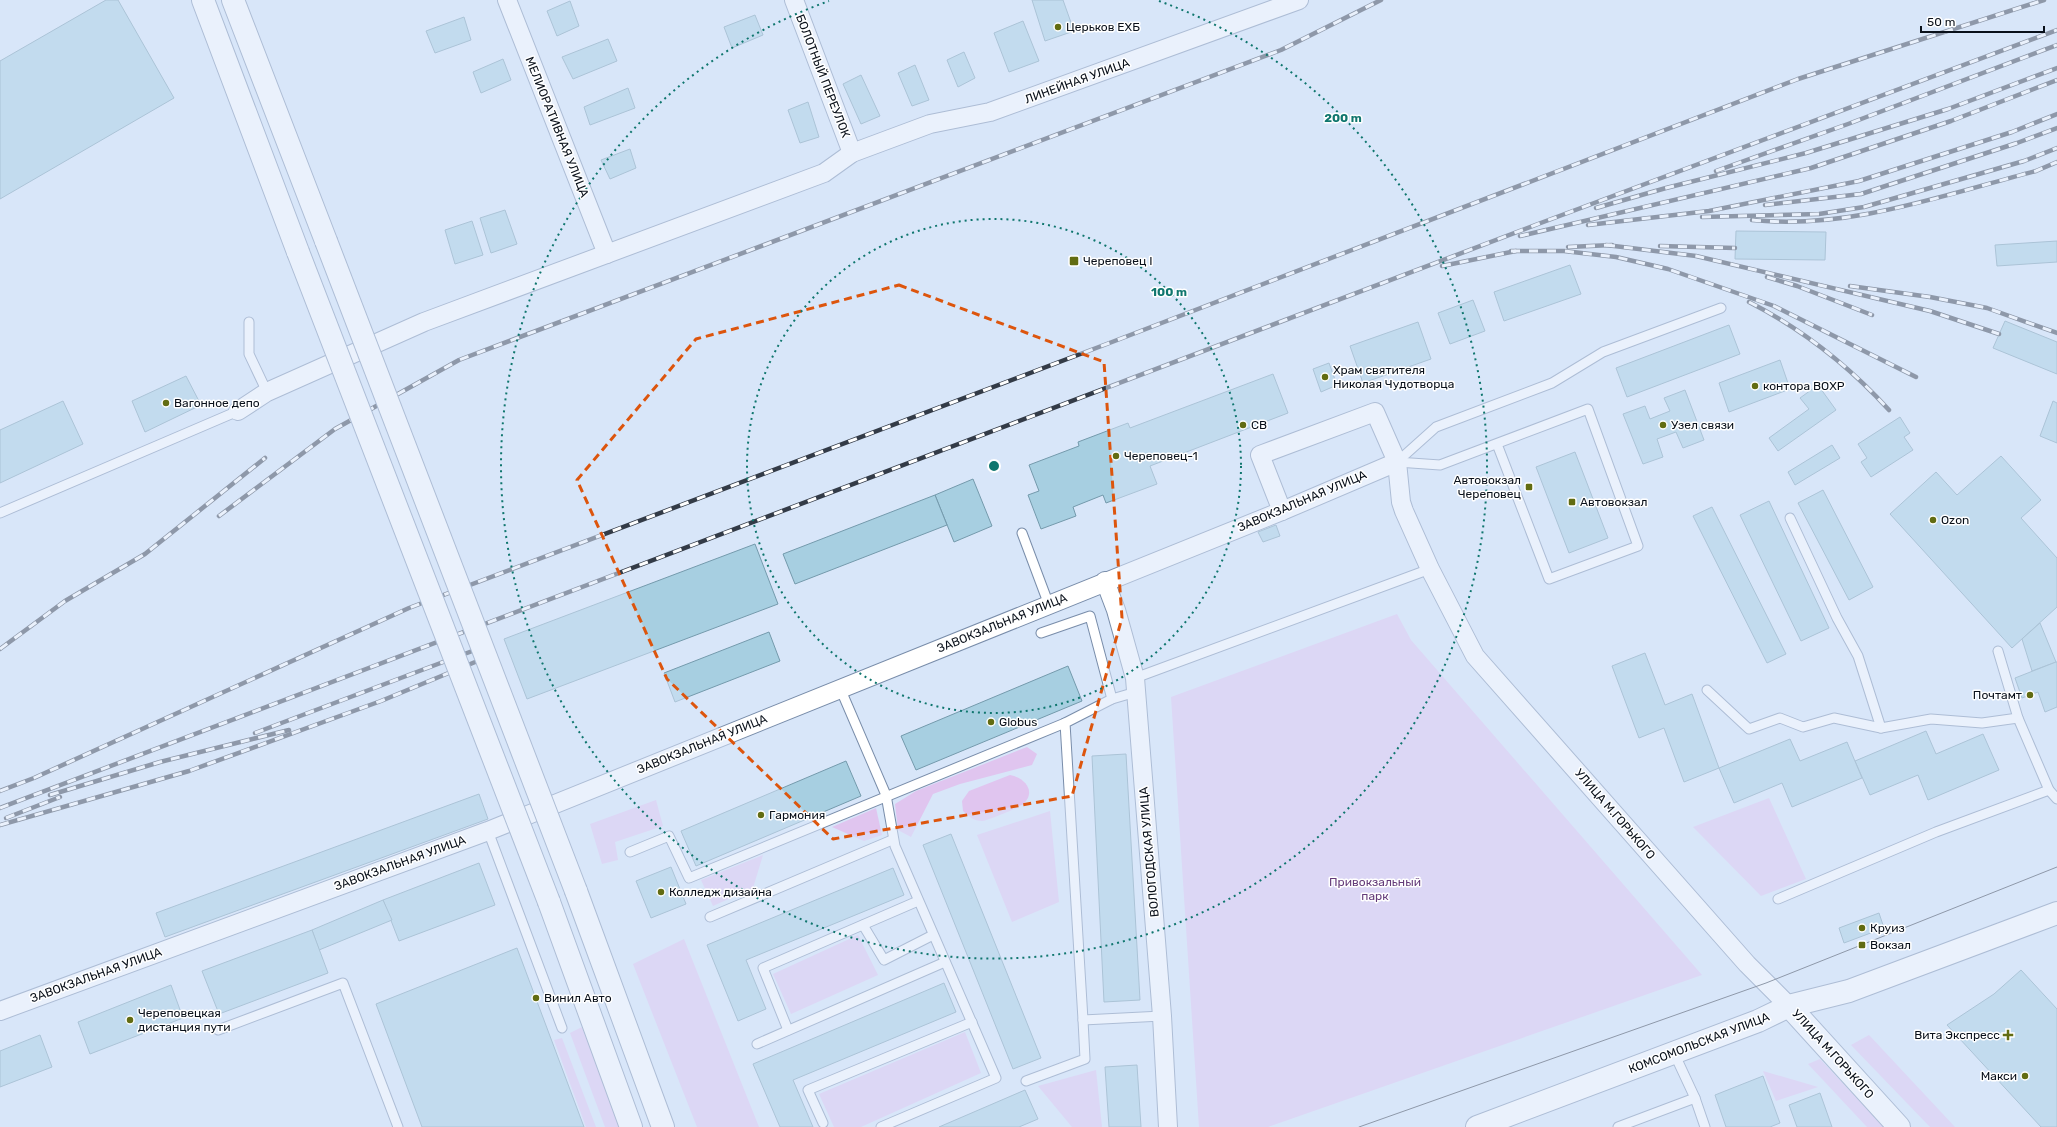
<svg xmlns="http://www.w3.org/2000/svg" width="2057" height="1127" viewBox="0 0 2057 1127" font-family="Rubik,sans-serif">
<rect width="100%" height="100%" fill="#d8e6f9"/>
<g fill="#e0c5ef">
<polygon points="1397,614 1411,640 1702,975 1268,1127 1199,1127 1171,697"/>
<polygon points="1027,747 1037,754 1032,765 960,784 933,794 911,837 898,830 895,804 916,791"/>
<path d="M1010 775C1026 778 1037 793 1022 805 1018 808 986 821 982 821 974 821 968 816 963 811L962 801 969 791Z"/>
<polygon points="1769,798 1806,879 1761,896 1693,827"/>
<polygon points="656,800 663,826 615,842 618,860 602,864 590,824"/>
<polygon points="876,808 882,835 864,841 832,827"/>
<polygon points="1050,811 1059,902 1012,922 977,835"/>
<polygon points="763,855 753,888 713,906 701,880"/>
<polygon points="858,935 878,975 791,1014 773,974"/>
<polygon points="684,939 759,1127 697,1127 633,964"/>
<polygon points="582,1027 621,1127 605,1127 570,1033"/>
<polygon points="965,1032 981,1073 861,1127 834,1127 819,1094"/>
<polygon points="1869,1035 1955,1127 1930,1127 1851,1045"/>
<polygon points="562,1038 596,1127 586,1127 554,1040"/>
<polygon points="1820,1059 1884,1127 1867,1127 1808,1064"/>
<polygon points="1096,1070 1102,1127 1072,1127 1038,1086"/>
<polygon points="1763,1071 1818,1087 1776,1101"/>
</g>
<g fill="#a7cfe1" stroke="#749aac">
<polygon points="106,0 118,0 174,98 0,199 0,61"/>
<polygon points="1032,0 1063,0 1074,31 1045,41"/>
<polygon points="570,1 579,26 557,36 547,11"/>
<polygon points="755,15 763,35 732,48 724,27"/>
<polygon points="464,17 471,40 435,53 426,31"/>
<polygon points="1023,21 1039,61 1009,72 994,33"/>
<polygon points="608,39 617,61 573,79 562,57"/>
<polygon points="964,52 975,78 958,87 947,60"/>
<polygon points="503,59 511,80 481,93 473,72"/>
<polygon points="915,65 929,100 912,106 898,73"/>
<polygon points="861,75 880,116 861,124 843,84"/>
<polygon points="628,88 635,108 590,125 584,107"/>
<polygon points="808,102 819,137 800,143 788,110"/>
<polygon points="630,149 636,168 610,179 601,160"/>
<polygon points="505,210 517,244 491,253 480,218"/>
<polygon points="472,221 483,255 455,264 445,230"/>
<polygon points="1736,231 1826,232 1825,260 1735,259"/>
<polygon points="2057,241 2057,262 1997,266 1995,245"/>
<polygon points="1570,265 1581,294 1504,321 1494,292"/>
<polygon points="1473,300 1485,331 1450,344 1438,313"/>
<polygon points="2005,321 2057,342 2057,374 1993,348"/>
<polygon points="1418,322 1431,359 1363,383 1350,346"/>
<polygon points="1729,325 1740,354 1627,397 1616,368"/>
<polygon points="1780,360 1790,389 1729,412 1719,383"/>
<polygon points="1329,363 1337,385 1321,392 1313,369"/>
<polygon points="1273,374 1288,413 1150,466 1157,484 1106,503 1103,495 1073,507 1076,516 1041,529 1028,495 1039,491 1029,465 1079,446 1078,442 1128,423 1130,428"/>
<polygon points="186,376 201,405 145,432 132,401"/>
<polygon points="1818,385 1836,410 1778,451 1769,438 1809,409 1800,398"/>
<polygon points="1685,390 1704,440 1683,448 1676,432 1657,439 1663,457 1643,464 1623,414 1645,406 1650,419 1670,411 1664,398"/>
<polygon points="63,401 83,444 0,483 0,430"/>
<polygon points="2053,401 2057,403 2057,443 2040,436"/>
<polygon points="1900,417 1910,433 1904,437 1913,450 1871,477 1861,462 1867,458 1858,444"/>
<polygon points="1832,445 1840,458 1795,485 1788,472"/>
<polygon points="1575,452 1608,538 1569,553 1536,467"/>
<polygon points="2001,456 2041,500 2021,518 2057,558 2057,607 2012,648 1890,514 1936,472 1957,495"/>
<polygon points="973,479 992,526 954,542 935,495"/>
<polygon points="1823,490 1873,587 1849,600 1798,503"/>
<polygon points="935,495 947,525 795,584 783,554"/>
<polygon points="1769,501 1829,628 1801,641 1740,515"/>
<polygon points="1712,507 1786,654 1767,663 1693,516"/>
<polygon points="1276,525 1280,536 1263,542 1258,532"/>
<polygon points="755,544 778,604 527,699 504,639"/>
<polygon points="2040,623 2056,662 2032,671 2022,639"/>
<polygon points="769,632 780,661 675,702 664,673"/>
<polygon points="1645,653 1665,705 1692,694 1719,768 1684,782 1664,728 1639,738 1612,666"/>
<polygon points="2056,662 2057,662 2057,707 2045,712 2038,692 2022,698 2015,678"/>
<polygon points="1068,666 1082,701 916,770 901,736"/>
<polygon points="1926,731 1936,754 1983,734 1999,770 1928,800 1918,775 1870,795 1855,761"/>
<polygon points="1790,739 1800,761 1847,742 1862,778 1792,807 1782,783 1734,803 1719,768"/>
<polygon points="1126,754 1140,1000 1104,1002 1092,756"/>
<polygon points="846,761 861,796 696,866 681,831"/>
<polygon points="479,794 488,819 165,937 156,913"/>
<polygon points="951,834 1041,1058 1013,1069 923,845"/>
<polygon points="479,863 495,905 399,941 383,900"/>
<polygon points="671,867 686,904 651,918 636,881"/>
<polygon points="893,868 904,895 746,960 766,1009 738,1021 707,945"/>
<polygon points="383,900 392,920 319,950 312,930"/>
<polygon points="1879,913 1884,928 1844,943 1839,928"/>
<polygon points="312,930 328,973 219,1014 202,971"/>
<polygon points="517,948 584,1127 422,1127 376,1004"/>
<polygon points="2021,970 2057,1009 2057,1127 2041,1127 1947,1025 1994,994"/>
<polygon points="944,983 956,1012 793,1080 813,1127 780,1127 753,1064"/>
<polygon points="171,985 183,1018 90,1054 78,1022"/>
<polygon points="40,1035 52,1067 0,1087 0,1051"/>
<polygon points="1137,1065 1141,1127 1109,1127 1105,1067"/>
<polygon points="1763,1076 1780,1123 1770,1127 1726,1127 1715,1095"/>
<polygon points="1025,1090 1038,1119 1019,1127 939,1127"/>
<polygon points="1820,1093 1832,1127 1797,1127 1789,1105"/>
</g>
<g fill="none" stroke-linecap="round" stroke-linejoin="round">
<defs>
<g id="service">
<polyline points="249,322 249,354 267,392"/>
<polyline points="1397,462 1440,465 1588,409 1638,546 1549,579 1497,444"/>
<polyline points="1397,462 1436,427 1552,383 1603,352 1721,308"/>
<polyline points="0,513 238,411"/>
<polyline points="1790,518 1837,618 1858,656 1881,728"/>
<polyline points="1022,533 1049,605"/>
<polyline points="1041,633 1090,616 1112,699"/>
<polyline points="1998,651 2018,718"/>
<polyline points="1135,678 1430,569"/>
<polyline points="840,688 886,795 895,846 996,1078 881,1127"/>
<polyline points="1707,690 1749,729 1780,718 1803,727 1834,718 1881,728 1931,719 1982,723 2018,718 2049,790 2057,799"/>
<polyline points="1136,692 1112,699 1065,723 1083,1020 1162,1016"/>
<polyline points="488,831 562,1028"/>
<polyline points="630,852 669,836 689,878 1065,723"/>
<polyline points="1778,899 1936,832 2049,790"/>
<polyline points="710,917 892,840"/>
<polyline points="863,925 884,960 933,935"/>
<polyline points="218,1030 343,983 398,1127"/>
<polyline points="788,1030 763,968 918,901"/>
<polyline points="757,1044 945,962"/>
<polyline points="1674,1053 1695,1098 1705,1127"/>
<polyline points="1026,1081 1085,1059 1083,1020"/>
<polyline points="823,1123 808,1090 972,1022"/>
<polyline points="1618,1127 1695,1098"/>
</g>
<g id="minor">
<polyline points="507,0 607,254"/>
<polyline points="794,0 852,153"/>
<polyline points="238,411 267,392 424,322 824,173 852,153 930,124 990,112 1299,0"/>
<polyline points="1282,511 1260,455 1375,412 1397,462 1401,502 1404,511 1430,569 1475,656 1747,964 1789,1006"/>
<polyline points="1105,581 1116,610 1135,678 1162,1016 1168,1127"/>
<polyline points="0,1011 488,831 1282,511 1397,462"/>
</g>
<g id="tertiary">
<polyline points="1789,1006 1899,1127"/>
<polyline points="1477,1127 1758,1021 1789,1006 1849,991 2057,913"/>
</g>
<g id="primary">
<polyline points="203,0 298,252"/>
<polyline points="233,0 326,241"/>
<polyline points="576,891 663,1127"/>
<polyline points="549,902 631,1127"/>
</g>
</defs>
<use href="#service" stroke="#798daa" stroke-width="11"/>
<use href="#minor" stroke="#798daa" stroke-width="20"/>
<use href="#tertiary" stroke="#798daa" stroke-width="24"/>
<use href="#primary" stroke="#798daa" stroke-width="24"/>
<use href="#service" stroke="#fff" stroke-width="9"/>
<use href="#minor" stroke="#fff" stroke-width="18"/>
<use href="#tertiary" stroke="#fff" stroke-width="22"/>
<use href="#primary" stroke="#fff" stroke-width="22"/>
<polyline stroke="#333b47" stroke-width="1" points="1359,1127 1766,983 2057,867"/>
<defs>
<g id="rail">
<polyline points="1716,171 1848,124 2057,45"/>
<polyline points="1765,205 1861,194 2017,143 2057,128"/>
<polyline points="1596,208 1666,188 1806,153 1948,109 2057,68"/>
<polyline points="1702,217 1819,214 1864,207 2024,161 2057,148"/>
<path d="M1752 220C1849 230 1943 195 2036 171L2057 162"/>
<polyline points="1588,225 1709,211 1859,181 2012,132 2057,114"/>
<polyline points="1520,236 1811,168 1951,121 2057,80"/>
<polyline points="1606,245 1696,256 1930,311 1999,334"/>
<polyline points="1660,246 1735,248"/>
<polyline points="1568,247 1612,245"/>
<polyline points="1511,251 1564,251 1616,257 1668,269 1774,306 1916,377"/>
<polyline points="1442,266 1516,251"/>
<polyline points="1767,277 1797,286 1872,315"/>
<polyline points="1850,286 1930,297 1987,308 2057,333"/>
<path d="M1749 302C1802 329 1848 365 1889 410"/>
<polyline points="219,516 335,429 459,360 1281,50 1381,0"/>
<polyline points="0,649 65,601 145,554 265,458"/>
<polyline points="255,733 475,650"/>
<polyline points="0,791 34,778 409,608 1112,342 1798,79 2044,0"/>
<polyline points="50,795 160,762 289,730"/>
<polyline points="0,808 1538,224 2057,30"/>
<polyline points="6,818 60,797"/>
<polyline points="0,825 189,771 381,701 480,660"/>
</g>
</defs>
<use href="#rail" stroke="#333b47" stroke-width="4.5"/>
<use href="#rail" stroke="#fff" stroke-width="3" stroke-dasharray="9" stroke-linecap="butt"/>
<defs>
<g id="primary-bridge">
<polyline points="326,241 576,891"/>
<polyline points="298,252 549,902"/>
</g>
</defs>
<use href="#primary-bridge" stroke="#798daa" stroke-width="24" stroke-linecap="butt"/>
<use href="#primary-bridge" stroke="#fff" stroke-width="22"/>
</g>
<path d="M0 0H2057V1127H0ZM899 285 1104 362 1122 618 1072 796 833 839 667 679 577 480 696 339Z" fill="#d8e6f9" fill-opacity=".55" fill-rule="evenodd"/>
<path fill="none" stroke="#dd550d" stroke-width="3" stroke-dasharray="8 5" stroke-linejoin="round" d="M899 285 1104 362 1122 618 1072 796 833 839 667 679 577 480 696 339Z"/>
<g fill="none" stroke="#0f766e" stroke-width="2" stroke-dasharray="2 4">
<circle cx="994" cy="466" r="247"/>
<path d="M1159 1A493 493 0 1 1 829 1"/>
</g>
<g fill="#626c12" stroke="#fff" stroke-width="1.5">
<circle cx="1058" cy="27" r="4"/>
<rect x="1069" y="256" width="10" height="10" rx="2"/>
<circle cx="1325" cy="377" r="4"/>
<circle cx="1755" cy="386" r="4"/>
<circle cx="166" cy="403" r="4"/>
<circle cx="1243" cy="425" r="4"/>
<circle cx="1663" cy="425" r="4"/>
<circle cx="1116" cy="456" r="4"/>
<rect x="1525" y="483" width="8" height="8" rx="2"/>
<rect x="1568" y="498" width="8" height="8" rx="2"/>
<circle cx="1933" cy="520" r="4"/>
<circle cx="2030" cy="695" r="4"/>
<circle cx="991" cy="722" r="4"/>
<circle cx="761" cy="815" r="4"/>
<circle cx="661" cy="892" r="4"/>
<circle cx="1862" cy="928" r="4"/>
<rect x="1858" y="941" width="8" height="8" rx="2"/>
<circle cx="536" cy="998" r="4"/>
<circle cx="130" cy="1020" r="4"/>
<path d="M2006 1029h4v4h4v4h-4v4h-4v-4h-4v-4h4z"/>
<circle cx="2025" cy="1076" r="4"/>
</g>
<g text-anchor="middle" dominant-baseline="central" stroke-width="3" stroke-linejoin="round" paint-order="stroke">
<g font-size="12" fill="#09101a" stroke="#fff" text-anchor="start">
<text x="1066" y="27">Церьков ЕХБ</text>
<text x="1083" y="261">Череповец I</text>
<text x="1333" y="370">Храм святителя<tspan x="1333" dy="14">Николая Чудотворца</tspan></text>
<text x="1763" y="386">контора ВОХР</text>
<text x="174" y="403">Вагонное депо</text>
<text x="1251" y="425">СВ</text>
<text x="1671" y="425">Узел связи</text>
<text x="1124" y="456">Череповец-1</text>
<text x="1521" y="480" text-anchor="end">Автовокзал<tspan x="1521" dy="14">Череповец</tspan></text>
<text x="1580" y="502">Автовокзал</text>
<text x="1941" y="520">Ozon</text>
<text x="2022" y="695" text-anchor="end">Почтамт</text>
<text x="999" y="722">Globus</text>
<text x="769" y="815">Гармония</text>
<text x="669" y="892">Колледж дизайна</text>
<text x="1870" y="928">Круиз</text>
<text x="1870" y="945">Вокзал</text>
<text x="544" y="998">Винил Авто</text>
<text x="138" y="1013">Череповецкая<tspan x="138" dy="14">дистанция пути</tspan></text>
<text x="2000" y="1035" text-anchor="end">Вита Экспресс</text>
<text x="2017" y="1076" text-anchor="end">Макси</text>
</g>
<g font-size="12" fill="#09101a" stroke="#fff">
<text transform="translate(823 76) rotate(69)">БОЛОТНЫЙ ПЕРЕУЛОК</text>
<text transform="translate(1077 81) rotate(-20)">ЛИНЕЙНАЯ УЛИЦА</text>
<text transform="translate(557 127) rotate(68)">МЕЛИОРАТИВНАЯ УЛИЦА</text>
<text transform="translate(1302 501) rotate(-23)">ЗАВОКЗАЛЬНАЯ УЛИЦА</text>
<text transform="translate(1002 623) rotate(-22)">ЗАВОКЗАЛЬНАЯ УЛИЦА</text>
<text transform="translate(702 744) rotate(-22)">ЗАВОКЗАЛЬНАЯ УЛИЦА</text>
<text transform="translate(1615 814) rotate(49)">УЛИЦА М.ГОРЬКОГО</text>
<text transform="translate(1149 852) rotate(-95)">ВОЛОГОДСКАЯ УЛИЦА</text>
<text transform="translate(400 863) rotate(-20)">ЗАВОКЗАЛЬНАЯ УЛИЦА</text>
<text transform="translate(96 975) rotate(-20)">ЗАВОКЗАЛЬНАЯ УЛИЦА</text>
<text transform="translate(1699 1043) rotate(-21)">КОМСОМОЛЬСКАЯ УЛИЦА</text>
<text transform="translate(1833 1054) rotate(48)">УЛИЦА М.ГОРЬКОГО</text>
</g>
<g font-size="12" fill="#643b79" stroke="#fff">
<text x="1375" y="882">Привокзальный<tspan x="1375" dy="14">парк</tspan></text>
</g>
</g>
<circle cx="994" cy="466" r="6" fill="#0f766e" stroke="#fff" stroke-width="2"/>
<g font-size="12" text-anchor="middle" font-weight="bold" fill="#0f766e" stroke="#fff" stroke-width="3" stroke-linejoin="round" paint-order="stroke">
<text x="1343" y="122">200 m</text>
<text x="1169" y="296">100 m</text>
</g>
<path d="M1921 26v6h123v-6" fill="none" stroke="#09101a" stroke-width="2"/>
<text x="1927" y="26" font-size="12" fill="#09101a" stroke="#ffffff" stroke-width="3" paint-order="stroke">50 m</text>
</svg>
